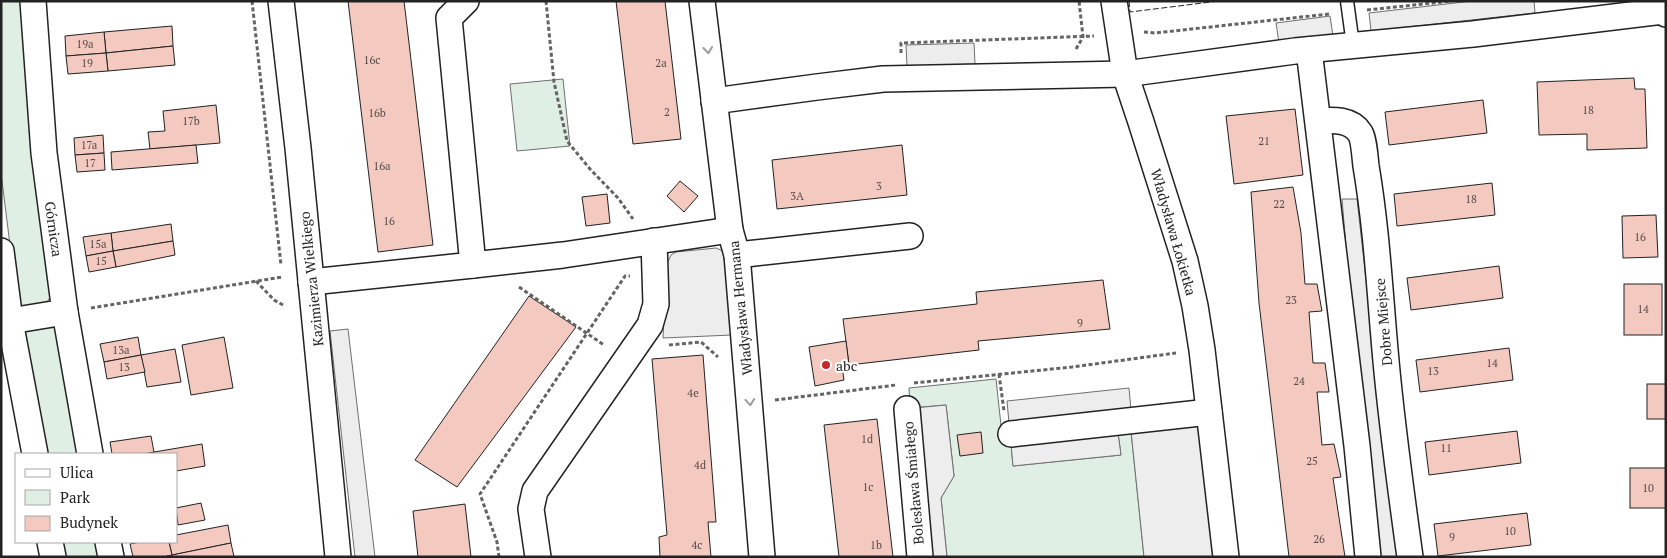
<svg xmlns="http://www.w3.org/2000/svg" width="1667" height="558" viewBox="0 0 1667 558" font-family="'PT Serif',serif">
<rect width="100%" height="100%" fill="#fff"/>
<g fill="#e0efe3" stroke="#6f6f6f">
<polygon points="1,1 23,1 52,294 47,302 23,307 19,303 16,293 1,173"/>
<polygon points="563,79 570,146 517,151 510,84"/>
<polygon points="52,324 55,327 80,454 43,454 24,332 26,329"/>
<polygon points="996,379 1003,444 1011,444 1013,466 1121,455 1118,433 1131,431 1144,557 947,557 941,498 954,476 946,405 910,408 909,388"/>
<polygon points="60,542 98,542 101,557 63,557"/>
</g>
<g fill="#ededed" stroke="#6f6f6f">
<polygon points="1472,1 1534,1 1535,13 1371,31 1369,13"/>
<polygon points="1330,16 1333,36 1279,43 1276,23"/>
<polygon points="974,43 975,64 907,66 906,45"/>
<polygon points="1342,199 1357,199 1397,557 1377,557 1353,330"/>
<polygon points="716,248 723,251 728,261 732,335 663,338 666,266 671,255 676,252"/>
<polygon points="348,329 375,557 355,557 330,331"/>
<polygon points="1129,388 1131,410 1009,423 1007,401"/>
<polygon points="946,405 954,476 941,498 947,557 930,557 914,408"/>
<polygon points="1198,424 1213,557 1144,557 1131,431"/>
<polygon points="1118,433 1121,455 1013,466 1011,444"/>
</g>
<g fill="#f3c9c0" stroke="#222">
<polygon points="348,1 404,1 433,245 378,252"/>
<polygon points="616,1 665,1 681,139 633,144"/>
<polygon points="172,26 173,46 106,53 104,32"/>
<polygon points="104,32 106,53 66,56 65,36"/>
<polygon points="173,46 175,65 108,71 106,53"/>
<polygon points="106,53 108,71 68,74 66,56"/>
<polygon points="1634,78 1635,89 1645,89 1647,148 1587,150 1587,134 1539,135 1537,82"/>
<polygon points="1483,100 1487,133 1389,145 1385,112"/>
<polygon points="216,105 220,143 150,149 148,132 165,131 163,111"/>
<polygon points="1295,109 1303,175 1234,184 1226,116"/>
<polygon points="103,135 104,153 75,155 74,138"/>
<polygon points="196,145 198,163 112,170 111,152"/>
<polygon points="902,145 907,195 777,209 772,160"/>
<polygon points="104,153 105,170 77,172 75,155"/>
<polygon points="680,181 698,196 684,212 667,196"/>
<polygon points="1492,183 1495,215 1397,226 1394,194"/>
<polygon points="1293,187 1301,233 1305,284 1317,284 1322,311 1309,312 1313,363 1325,363 1329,392 1317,392 1322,445 1334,444 1341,477 1333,478 1345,557 1289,557 1259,303 1251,192"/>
<polygon points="607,194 610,223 586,226 582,197"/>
<polygon points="1656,215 1658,257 1623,258 1622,216"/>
<polygon points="171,224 173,241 113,251 111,233"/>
<polygon points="111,233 113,251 86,256 83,237"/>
<polygon points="173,241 175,255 116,267 113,251"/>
<polygon points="113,251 116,267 89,272 86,256"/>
<polygon points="1499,266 1503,298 1411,310 1407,278"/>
<polygon points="1103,280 1110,329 978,341 979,350 849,365 843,319 977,304 976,292"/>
<rect x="1624" y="284" width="38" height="51"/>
<polygon points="529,296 576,327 457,487 415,460"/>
<polygon points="138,337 141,355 104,362 100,344"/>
<polygon points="224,337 233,388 191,395 182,345"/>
<polygon points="846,341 849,365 842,367 844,380 815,386 809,347"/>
<polygon points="1509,348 1513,380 1420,392 1416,360"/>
<polygon points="175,349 181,382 147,387 141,355"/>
<polygon points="141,355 145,372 107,379 104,362"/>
<polygon points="703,355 716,522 708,522 711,557 660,557 659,537 667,535 652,359"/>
<rect x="1647" y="384" width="19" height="35"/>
<polygon points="877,419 893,557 839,557 824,425"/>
<polygon points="1517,431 1521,463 1429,475 1425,442"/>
<polygon points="981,432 983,453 960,456 957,435"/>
<polygon points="151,436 154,452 144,454 112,454 110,442"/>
<polygon points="202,444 205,466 176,471 176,454 154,454 154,452"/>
<rect x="1630" y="468" width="36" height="40"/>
<polygon points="201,503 205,520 178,525 176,508"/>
<polygon points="465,504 471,557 418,557 413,511"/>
<polygon points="1527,513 1531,545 1438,556 1434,524"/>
<polygon points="228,525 231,543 172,555 169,542 176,542 176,535"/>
<polygon points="140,542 169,542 172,555 162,557 133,557 130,544"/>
<polygon points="231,543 234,557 172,557 172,555"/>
</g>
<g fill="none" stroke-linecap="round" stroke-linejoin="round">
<defs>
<polyline id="service" points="1347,1 1353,45"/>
<g id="minor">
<polyline points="33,1 44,153 65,312 90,454"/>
<polyline points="281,1 298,148 338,557"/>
<polyline points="702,1 730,230 737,255 762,557"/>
<polyline points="1114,1 1125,74 1141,122 1185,261 1195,306 1202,350 1226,557"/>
<polyline points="1309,50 1357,446 1368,557"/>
<polyline points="714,101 817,87 883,79 1125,74 1295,51 1473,34 1663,11 1666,14"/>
<path d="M1319 121C1334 120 1351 119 1360 133 1364 139 1365 158 1366 166 1377 231 1380 296 1386 361 1392 427 1401 492 1410 557"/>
<polyline points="1,251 10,321 35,454"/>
<polyline points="737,255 910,236"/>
<polyline points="473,265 563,255 730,230"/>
<polyline points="311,282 473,265 449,18 466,1"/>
<polyline points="10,321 65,312"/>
<polyline points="907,409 920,557"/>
<polyline points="1011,434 1209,412"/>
<polyline points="50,542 53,557"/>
<polyline points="108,542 111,557"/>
<polyline points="538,557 531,509 535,491 650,325 656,304 654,241"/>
</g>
</defs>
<use href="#service" stroke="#222" stroke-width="15"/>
<use href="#minor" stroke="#222" stroke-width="28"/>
<g stroke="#646464" stroke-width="3" stroke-dasharray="4 2.5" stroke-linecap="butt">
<polyline points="252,1 281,265"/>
<polyline points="546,1 554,82 567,141 590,169 618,198 633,219"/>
<polyline points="1367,10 1452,1"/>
<polyline points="1144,32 1155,33 1329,14"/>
<polyline points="1076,49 1083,37 1079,1"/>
<polyline points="901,53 901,43 1094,36"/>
<polyline points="256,281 274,300 285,306"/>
<polyline points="519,287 604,345"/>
<polyline points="91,308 282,277"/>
<polyline points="669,345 701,342 718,357"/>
<polyline points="999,374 1004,411"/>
<polyline points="914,383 1072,367 1176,353"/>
<polyline points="775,400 896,385"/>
<polyline points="499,557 497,542 480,494 625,276 630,276"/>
</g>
<use href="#service" stroke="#fff" stroke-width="12"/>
<use href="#minor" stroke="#fff" stroke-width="25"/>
<polyline stroke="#222" stroke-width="1" stroke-dasharray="6 2.5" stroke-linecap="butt" points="1129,1 1130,12 1219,1"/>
</g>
<defs><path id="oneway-chevron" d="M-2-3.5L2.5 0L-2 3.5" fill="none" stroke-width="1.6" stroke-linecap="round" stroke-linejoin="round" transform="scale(1.25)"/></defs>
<g stroke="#9c9c9c">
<use href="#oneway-chevron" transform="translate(708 50) rotate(84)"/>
<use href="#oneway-chevron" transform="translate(750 402) rotate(85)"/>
</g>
<circle fill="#c62828" stroke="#fff" stroke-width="2" cx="826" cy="365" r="5"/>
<g text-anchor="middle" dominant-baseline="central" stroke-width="4" stroke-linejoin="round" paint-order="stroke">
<g font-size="11" fill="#564c4a">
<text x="85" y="44">19a</text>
<text x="372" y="60">16c</text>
<text x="87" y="63">19</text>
<text x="661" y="63">2a</text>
<text x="1588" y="110">18</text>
<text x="667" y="112">2</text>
<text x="377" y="113">16b</text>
<text x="191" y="121">17b</text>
<text x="1264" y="141">21</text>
<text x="89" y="145">17a</text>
<text x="90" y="163">17</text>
<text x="382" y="166">16a</text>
<text x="879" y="186">3</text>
<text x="797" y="196">3A</text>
<text x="1471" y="199">18</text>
<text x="1279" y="204">22</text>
<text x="389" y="221">16</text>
<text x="1640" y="237">16</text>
<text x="98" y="244">15a</text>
<text x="101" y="261">15</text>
<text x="1291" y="300">23</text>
<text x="1643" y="309">14</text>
<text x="1080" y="323">9</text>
<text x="121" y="350">13a</text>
<text x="1492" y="363">14</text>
<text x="124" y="367">13</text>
<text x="1433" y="371">13</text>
<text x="1299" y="381">24</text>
<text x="693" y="393">4e</text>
<text x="867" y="439">1d</text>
<text x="1446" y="448">11</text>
<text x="1312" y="461">25</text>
<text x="700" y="465">4d</text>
<text x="868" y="487">1c</text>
<text x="1648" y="488">10</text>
<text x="1510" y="531">10</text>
<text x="1452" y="537">9</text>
<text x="1319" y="539">26</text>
<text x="697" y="545">4c</text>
<text x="876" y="545">1b</text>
</g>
<g font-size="14" fill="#222" stroke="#fff">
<text transform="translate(54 229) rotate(82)">Górnicza</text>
<text transform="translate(1174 232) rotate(74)">Władysława Łokietka</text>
<text transform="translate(311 279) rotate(-96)">Kazimierza Wielkiego</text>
<text transform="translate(740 308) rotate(-96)">Władysława Hermana</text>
<text transform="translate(1383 322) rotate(-95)">Dobre Miejsce</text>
<text transform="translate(913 483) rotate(-95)">Bolesława Śmiałego</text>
</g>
<g font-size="14" fill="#222" stroke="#fff" text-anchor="start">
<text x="836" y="365">abc</text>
</g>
</g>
<rect width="1667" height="558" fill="none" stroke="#222222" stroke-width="5"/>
<rect x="15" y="453" width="162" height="90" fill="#ffffff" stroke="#a7a7a7"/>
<rect x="25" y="469" width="25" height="8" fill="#ffffff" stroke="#a7a7a7"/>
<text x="60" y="478" font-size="15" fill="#222222">Ulica</text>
<rect x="25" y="490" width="25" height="15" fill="#e0efe3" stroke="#a7a7a7"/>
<text x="60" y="503" font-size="15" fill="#222222">Park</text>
<rect x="25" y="516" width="25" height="15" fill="#f3c9c0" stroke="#a7a7a7"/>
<text x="60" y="528" font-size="15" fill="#222222">Budynek</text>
</svg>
